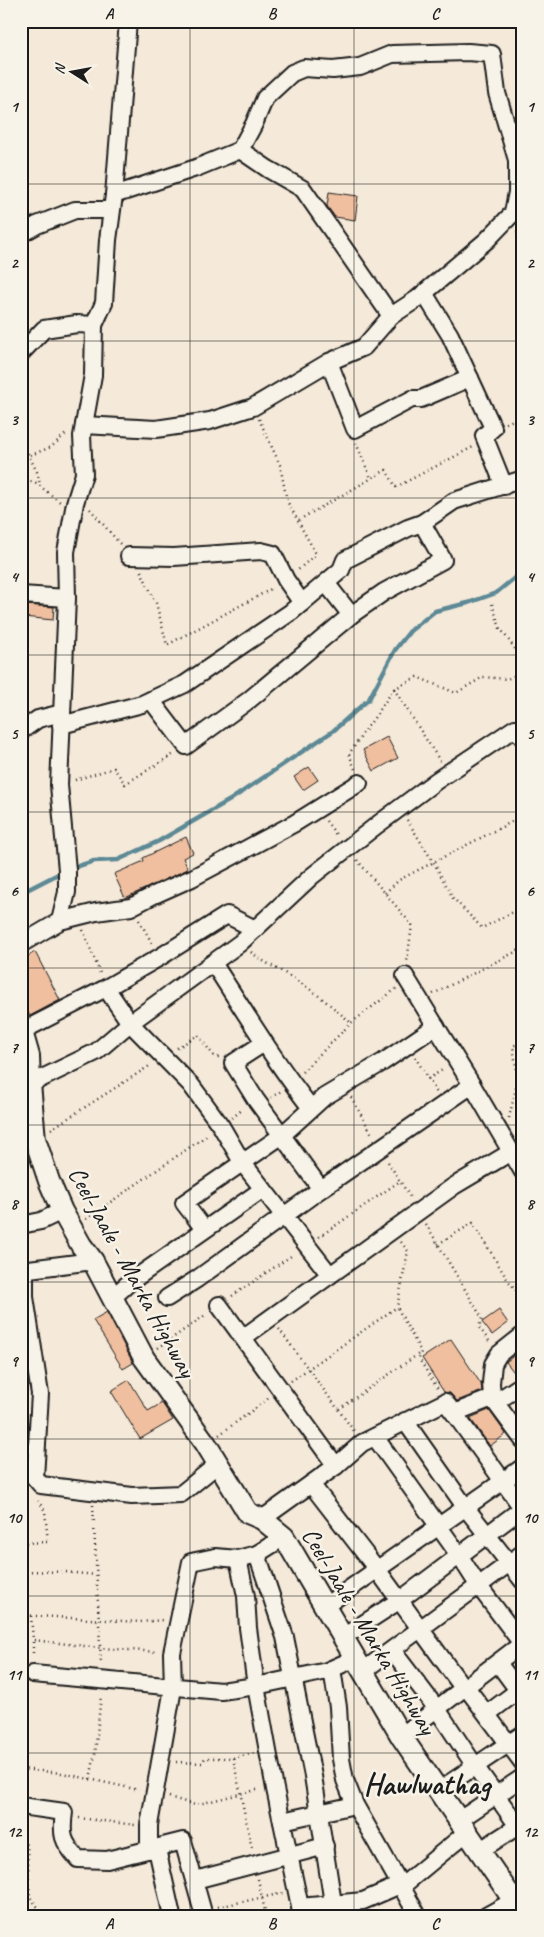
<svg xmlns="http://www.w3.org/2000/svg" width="544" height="1937" viewBox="0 0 544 1937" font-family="Caveat,sans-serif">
<rect width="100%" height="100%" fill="#f5e9d9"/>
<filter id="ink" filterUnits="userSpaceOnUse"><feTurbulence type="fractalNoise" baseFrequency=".02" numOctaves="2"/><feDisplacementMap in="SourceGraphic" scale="10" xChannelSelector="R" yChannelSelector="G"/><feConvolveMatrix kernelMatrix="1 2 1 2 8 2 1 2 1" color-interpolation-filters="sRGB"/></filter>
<g filter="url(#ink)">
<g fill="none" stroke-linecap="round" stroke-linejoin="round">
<g stroke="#5c8995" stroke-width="4.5">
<polyline points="69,869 94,861 118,860 159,841 230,800 333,731 369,699 395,650 410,631 435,611 468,603 496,593 523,571"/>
<polyline points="21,893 62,872"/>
</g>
</g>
<g fill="#efbf9f" stroke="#1c1c1c">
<polygon points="329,192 358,196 355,220 335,217 327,206"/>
<polygon points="25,605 54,607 53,620 23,617"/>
<polygon points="387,737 398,758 374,771 363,750"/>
<polygon points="309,767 318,780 303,790 294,777"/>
<polygon points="186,837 193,853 183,858 188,869 125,898 114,874 144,861 143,858"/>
<polygon points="35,952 60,1000 30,1016 21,999 21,960"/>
<polygon points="499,1310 508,1323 492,1335 482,1322"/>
<polygon points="107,1312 133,1363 123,1369 93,1320"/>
<polygon points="451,1339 481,1384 482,1391 457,1401 450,1393 444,1392 422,1358"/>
<polygon points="523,1348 523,1374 517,1376 506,1362"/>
<polygon points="129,1380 148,1411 162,1403 173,1420 140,1439 111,1391"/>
<polygon points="489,1410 506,1434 490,1446 470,1418"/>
</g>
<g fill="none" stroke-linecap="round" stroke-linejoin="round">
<defs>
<g id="minor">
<polyline points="240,150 268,169 303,189 391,316"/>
<polyline points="21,234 37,225 75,210 111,210"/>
<polyline points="424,293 450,335 493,428 484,436 504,486"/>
<polyline points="21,353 44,329 77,324 94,325"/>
<polyline points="329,362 355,429 412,399 421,399 470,378"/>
<polyline points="84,425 156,429 210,421 253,407 329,362 364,347 391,316 417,299 487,240 513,213 517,192 517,160 497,93 492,54 468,52 392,54 360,67 333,70 304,68 292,73 265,98 254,124 240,150 196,168 114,195"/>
<polyline points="129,556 174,557 261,551 273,554 286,580 302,603"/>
<polyline points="326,583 351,615"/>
<polyline points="21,595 67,598"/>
<polyline points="151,700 186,746 249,700 351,615 384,592 443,560 422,523"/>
<polyline points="61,725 142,704 185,684 291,612 341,570 345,560 408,528 422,523 454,501 523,479"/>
<polyline points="21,731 38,719 62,713"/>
<polyline points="60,921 67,892 67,870 59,785 67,598 66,552 75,503 84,474 82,436 93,375 94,325 104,303 108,240 114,195 128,21"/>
<polyline points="21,944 60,921 96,912 131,907 154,895 192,878 295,823 359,783"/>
<path d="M213 963C245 1012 275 1062 311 1108"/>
<polyline points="405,976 472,1085 523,1172"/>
<polyline points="106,988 130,1023 191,1085 221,1126 242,1162 330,1275"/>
<polyline points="22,1031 106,988 160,957 227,915 255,929"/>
<polyline points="264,1043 233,1063 256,1100 321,1189"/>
<polyline points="30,1084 96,1052 130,1023 240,943 312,876 377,825 436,781 515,728 523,738"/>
<polyline points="21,1225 41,1221 62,1211"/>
<polyline points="204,1229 184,1203 281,1136 324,1097 383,1062 436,1026"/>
<polyline points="21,1270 93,1261"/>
<polyline points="25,1270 25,1297 40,1394 35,1478"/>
<polyline points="113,1297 130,1282 263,1189"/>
<polyline points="167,1298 197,1279 321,1189 472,1085"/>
<polyline points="219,1305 336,1466"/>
<polyline points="523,1335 499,1354 493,1364 491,1383 492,1398 523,1440"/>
<polyline points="244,1337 454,1186 511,1152"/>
<polyline points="454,1413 523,1509"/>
<polyline points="405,1421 466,1508 523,1581"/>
<polyline points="375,1437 459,1555 478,1585 523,1645"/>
<polyline points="21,1471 30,1472 41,1485 132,1496 181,1494 218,1464"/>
<polyline points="311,1484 376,1568 464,1689"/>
<polyline points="262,1519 336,1466 362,1443 445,1402 454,1413 492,1398 502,1398 523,1384"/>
<polyline points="257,1554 285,1637 313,1776 335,1916"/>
<polyline points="238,1559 246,1596 248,1628 256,1686 275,1789 302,1916"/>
<polyline points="325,1606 523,1467"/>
<polyline points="343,1637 400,1600 523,1508"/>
<polyline points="392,1650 437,1709 475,1766 523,1833"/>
<polyline points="498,1663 523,1697"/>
<polyline points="332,1669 338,1707 341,1759 345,1780 355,1805 418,1916"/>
<polyline points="363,1671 523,1553"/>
<polyline points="33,1674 221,1691 256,1686 327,1671 356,1658"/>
<polyline points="466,1687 523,1763"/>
<polyline points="487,1714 523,1687"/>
<polyline points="401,1736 523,1643"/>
<polyline points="438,1791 523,1734"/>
<path d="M21 1806 64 1812C61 1835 62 1841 78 1859L107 1860 183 1841 204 1916"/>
<polyline points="282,1821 355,1805"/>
<polyline points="458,1821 523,1777"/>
<polyline points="157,1849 172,1916"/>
<polyline points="149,1850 149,1825 173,1688 172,1653 191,1562 215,1557 238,1559 257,1554 284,1537"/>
<polyline points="479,1851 523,1823"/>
<polyline points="195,1880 325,1846"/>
<polyline points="300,1907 363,1901 407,1882 466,1833"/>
<polyline points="486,1916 513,1901"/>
</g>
<polyline id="tertiary" points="21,1028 29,1056 30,1084 35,1139 49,1181 62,1211 81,1245 93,1261 144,1358 206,1444 248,1513 262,1519 284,1537 401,1736 523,1914"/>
</defs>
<use href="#minor" stroke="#1c1c1c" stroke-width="20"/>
<use href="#tertiary" stroke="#1c1c1c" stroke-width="24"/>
<g stroke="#1c1c1c" stroke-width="2.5" stroke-dasharray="1 4" stroke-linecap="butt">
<polyline points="517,232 520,247 523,252"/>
<polyline points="259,419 280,465 287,501 316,554 298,570"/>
<polyline points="506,423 523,416"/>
<polyline points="21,440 37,472 40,484"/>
<polyline points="356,443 371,478"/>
<polyline points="21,459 51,447 67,433"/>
<polyline points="21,478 36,483 60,502"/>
<polyline points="90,509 121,545"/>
<polyline points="299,520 386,470 396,487 473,447"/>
<polyline points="141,571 156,603 167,645 273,588"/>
<polyline points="492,604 500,628 523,660"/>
<polyline points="394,689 417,677 456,693 483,677 507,679 523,672"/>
<polyline points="355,769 349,754 394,689 440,761"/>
<polyline points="75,780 114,768 125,784 174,754"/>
<polyline points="407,820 434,863 453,898 482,928 523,907"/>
<polyline points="326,821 337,836"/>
<polyline points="357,860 412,925 407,962"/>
<polyline points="385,893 399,880 523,816"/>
<polyline points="139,920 152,943"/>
<polyline points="83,930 100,973"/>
<path d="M251 952C264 963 277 968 291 977 313 990 332 1006 351 1023"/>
<polyline points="433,994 523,948"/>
<polyline points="177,1048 198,1035 214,1056 220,1058"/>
<polyline points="415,1057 437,1093"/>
<polyline points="302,1072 351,1023 397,988"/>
<polyline points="428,1079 444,1069"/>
<polyline points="351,1097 373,1136"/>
<polyline points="271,1098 281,1091"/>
<polyline points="232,1118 243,1109"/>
<polyline points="509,1118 518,1079 513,1046 523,1041"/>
<polyline points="51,1129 151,1065"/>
<polyline points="388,1162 412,1200"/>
<polyline points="86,1219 209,1134"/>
<polyline points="426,1224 482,1318 479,1327 489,1341"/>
<polyline points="319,1237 400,1181"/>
<polyline points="401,1242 408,1251 397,1307 421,1352 419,1359 438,1389"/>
<polyline points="438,1244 473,1223 507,1279 523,1299"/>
<polyline points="232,1296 294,1254"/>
<polyline points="279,1329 354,1431"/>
<polyline points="158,1348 207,1314"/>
<polyline points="291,1381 397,1307"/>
<polyline points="339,1409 420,1353"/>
<polyline points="219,1435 269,1398"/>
<polyline points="21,1499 29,1493"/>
<polyline points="93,1505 101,1664"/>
<polyline points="21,1543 48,1542 45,1511 38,1501"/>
<polyline points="21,1571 65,1572 96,1575"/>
<polyline points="21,1615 140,1622 163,1620"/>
<polyline points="31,1616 33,1640 101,1648 158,1652"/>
<polyline points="33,1658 33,1640"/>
<polyline points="233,1758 252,1849"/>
<polyline points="176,1762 202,1763 205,1758 233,1758 255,1753"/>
<polyline points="21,1769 62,1773 139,1790"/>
<polyline points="90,1779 95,1754 101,1695"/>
<polyline points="169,1797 195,1805 260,1789"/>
<polyline points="79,1818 135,1825"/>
<polyline points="21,1842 27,1845 30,1897 44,1915"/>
<polyline points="258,1879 266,1916"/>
<polyline points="218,1907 283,1893"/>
</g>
<use href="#minor" stroke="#f7f3e8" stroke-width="16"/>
<use href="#tertiary" stroke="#f7f3e8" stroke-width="20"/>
</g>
</g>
<path fill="none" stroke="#1c1c1c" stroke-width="1" stroke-opacity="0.55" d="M190 21V1916M354 21V1916M21 184H523M21 341H523M21 498H523M21 655H523M21 812H523M21 968H523M21 1125H523M21 1282H523M21 1439H523M21 1596H523M21 1753H523"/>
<g text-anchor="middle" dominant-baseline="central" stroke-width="5" stroke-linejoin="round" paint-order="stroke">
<g font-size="25" fill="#1c1c1c" stroke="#f7f3e8">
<text transform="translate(132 1272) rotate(61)">Ceel-Jaale - Marka Highway</text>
<text transform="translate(369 1631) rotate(59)">Ceel-Jaale - Marka Highway</text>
</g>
<g font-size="30" font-weight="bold" fill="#1c1c1c" stroke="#f7f3e8">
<text x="427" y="1784">Hawlwathag</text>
</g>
</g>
<rect width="544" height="1937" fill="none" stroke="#f7f3e8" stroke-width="55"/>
<g transform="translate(72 72) rotate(281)" stroke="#f7f3e8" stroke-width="4" paint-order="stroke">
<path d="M0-4L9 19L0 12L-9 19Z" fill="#1c1c1c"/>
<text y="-8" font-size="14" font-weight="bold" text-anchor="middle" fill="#1c1c1c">N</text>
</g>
<rect x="28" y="28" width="488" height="1882" fill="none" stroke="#1c1c1c" stroke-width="2"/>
<g font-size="16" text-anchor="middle" font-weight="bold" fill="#1c1c1c">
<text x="109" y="19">A</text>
<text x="272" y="19">B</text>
<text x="435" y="19">C</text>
<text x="14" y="112">1</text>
<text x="530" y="112">1</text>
<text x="14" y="268">2</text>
<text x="530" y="268">2</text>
<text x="14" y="425">3</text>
<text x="530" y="425">3</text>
<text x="14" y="582">4</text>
<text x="530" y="582">4</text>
<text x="14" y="739">5</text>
<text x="530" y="739">5</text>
<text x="14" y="896">6</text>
<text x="530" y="896">6</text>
<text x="14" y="1053">7</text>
<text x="530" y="1053">7</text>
<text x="14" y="1209">8</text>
<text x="530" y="1209">8</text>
<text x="14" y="1366">9</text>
<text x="530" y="1366">9</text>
<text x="14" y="1523">10</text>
<text x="530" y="1523">10</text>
<text x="14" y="1680">11</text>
<text x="530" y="1680">11</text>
<text x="14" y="1837">12</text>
<text x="530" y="1837">12</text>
<text x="109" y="1929">A</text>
<text x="272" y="1929">B</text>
<text x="435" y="1929">C</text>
</g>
</svg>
